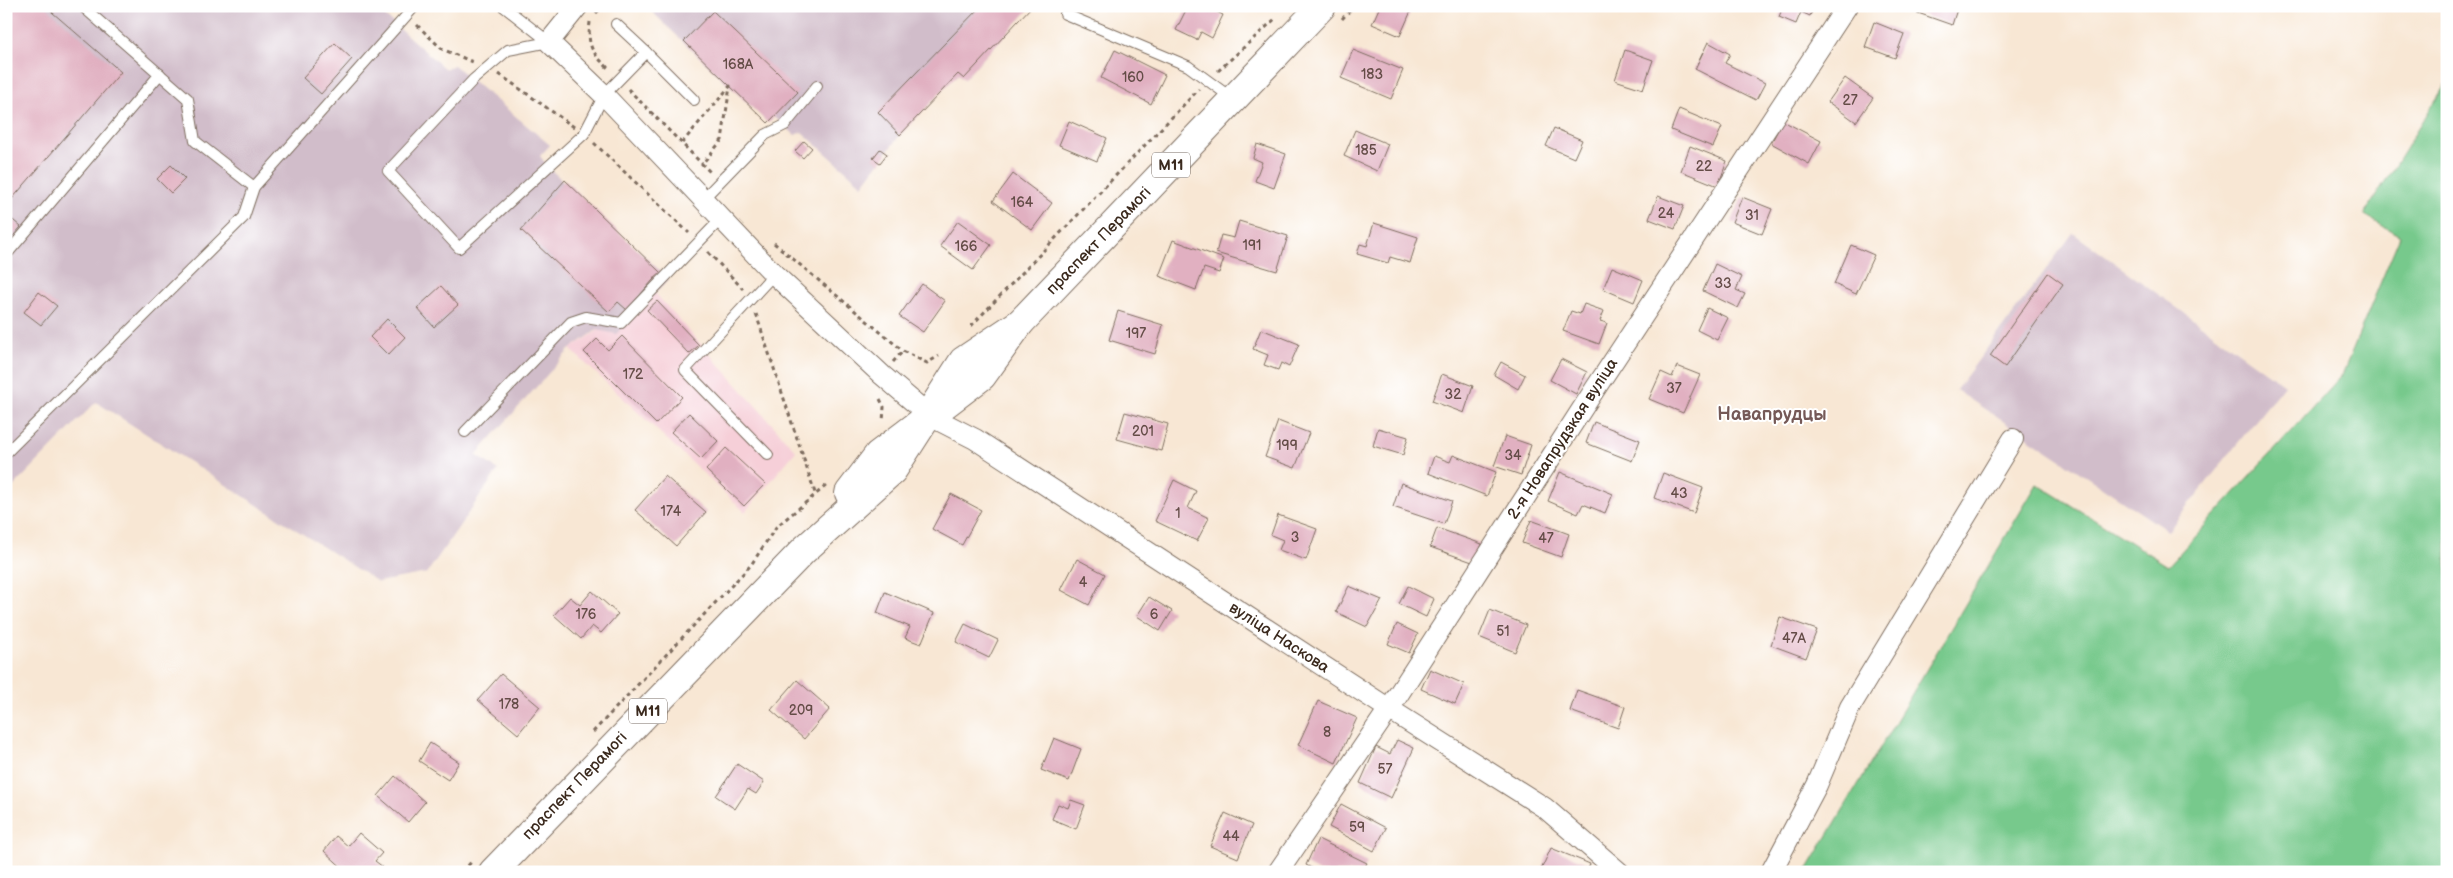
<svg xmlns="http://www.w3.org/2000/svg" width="2453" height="878" viewBox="0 0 2453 878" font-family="'Balsamiq Sans',sans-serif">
<rect width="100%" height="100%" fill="#fff"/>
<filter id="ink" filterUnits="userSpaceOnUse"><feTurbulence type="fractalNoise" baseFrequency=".02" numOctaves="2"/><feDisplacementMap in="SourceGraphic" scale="10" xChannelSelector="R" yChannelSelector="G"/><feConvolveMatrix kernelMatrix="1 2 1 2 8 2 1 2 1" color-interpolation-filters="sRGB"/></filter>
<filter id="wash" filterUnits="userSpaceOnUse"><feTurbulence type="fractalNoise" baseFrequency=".0096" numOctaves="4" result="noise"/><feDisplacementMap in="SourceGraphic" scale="20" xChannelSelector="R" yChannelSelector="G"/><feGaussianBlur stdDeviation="1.12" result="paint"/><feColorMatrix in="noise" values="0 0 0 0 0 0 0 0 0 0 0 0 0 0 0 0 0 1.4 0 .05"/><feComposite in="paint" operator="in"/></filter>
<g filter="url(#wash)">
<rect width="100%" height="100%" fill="#f8e7d4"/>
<polygon fill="#f6cfd8" points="655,293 796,451 745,512 570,349"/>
<g fill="#d1bdca">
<polygon points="6,6 374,6 445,69 454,65 550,145 540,156 549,168 669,279 616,334 597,330 570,349 476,455 498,470 427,573 378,582 96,402 6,494"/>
<polygon points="646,6 1032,6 964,79 958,74 900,135 862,185 802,132 795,135 774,117 768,123"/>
<polygon points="2073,233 2284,385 2168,531 1956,390"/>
</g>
<polygon fill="#77c98c" stroke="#597a55" points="2447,82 2447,872 1806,872 2037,484 2168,566 2342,375 2400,236 2364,215"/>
<g id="blocks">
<g fill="#e1b0c1">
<polygon points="6,6 45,6 121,72 6,206"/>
<polygon points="981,6 1032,6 964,79 958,74 900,135 878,112"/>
<polygon points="1188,6 1212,6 1211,9 1223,15 1212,38 1201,32 1197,40 1176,30"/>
<polygon points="1380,6 1400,6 1411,11 1400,36 1372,24"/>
<polygon points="1783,6 1814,6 1810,16 1801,12 1796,24 1779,17"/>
<polygon points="1898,6 1958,6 1952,25"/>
<polygon points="713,11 798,92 768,123 684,41"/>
<polygon points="1874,22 1904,34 1895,58 1865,47"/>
<polygon points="1708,42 1730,54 1725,63 1765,83 1756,100 1695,69"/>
<polygon points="335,43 352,59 321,94 303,78"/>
<polygon points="1115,50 1165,75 1151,104 1101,78"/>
<polygon points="1353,50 1403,70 1391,99 1341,78"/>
<polygon points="1625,50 1653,60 1643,89 1615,80"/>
<polygon points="1845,78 1873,98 1856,122 1828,102"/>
<polygon points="1679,109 1722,127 1713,147 1671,130"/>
<polygon points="1069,121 1107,138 1097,161 1059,145"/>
<polygon points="1783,121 1821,141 1809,164 1771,143"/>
<polygon points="1554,128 1582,140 1574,158 1546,146"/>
<polygon points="1355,130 1388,144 1377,171 1344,156"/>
<polygon points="804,141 812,148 803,158 795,151"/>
<polygon points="1257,144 1286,154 1274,188 1255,181 1262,162 1253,158"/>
<polygon points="1690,146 1727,161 1718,186 1681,171"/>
<polygon points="880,149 887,154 880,163 873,158"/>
<polygon points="171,165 185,179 171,193 157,179"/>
<polygon points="1013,174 1052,203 1032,230 993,201"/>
<polygon points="565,180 660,272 627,310 618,302 609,312 521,230"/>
<polygon points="1658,196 1684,206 1675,229 1649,219"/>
<polygon points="1742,197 1772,209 1762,234 1732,222"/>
<polygon points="6,214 21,227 6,244"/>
<polygon points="958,221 991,245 973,270 940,246"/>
<polygon points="1239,221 1288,236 1277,271 1216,253 1221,235 1234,238"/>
<polygon points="1374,223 1418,237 1410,263 1390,257 1388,263 1357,254 1360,244 1367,246"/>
<polygon points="1173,240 1224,259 1219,273 1204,268 1196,290 1159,276"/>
<polygon points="1851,245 1874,255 1856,294 1834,284"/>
<polygon points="1715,264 1742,277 1736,290 1745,294 1738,308 1703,291"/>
<polygon points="1612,267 1643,280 1634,302 1603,289"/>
<polygon points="2048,273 2063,284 2005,367 1990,356"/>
<polygon points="922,284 945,301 923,332 899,316"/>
<polygon points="441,286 458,305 434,327 417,308"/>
<polygon points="39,292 57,306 41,325 24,312"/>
<polygon points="657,301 699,345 689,354 647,310"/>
<polygon points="1584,304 1604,311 1600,321 1607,323 1599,344 1563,331 1571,311 1580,314"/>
<polygon points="1707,308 1728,318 1717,340 1697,330"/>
<polygon points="1118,311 1163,325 1155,354 1109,340"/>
<polygon points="387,319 405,337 388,355 370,337"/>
<polygon points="1261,329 1299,344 1289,367 1281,363 1278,370 1264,365 1268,355 1253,349"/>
<polygon points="622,336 682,397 656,424 584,352 597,339 608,350"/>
<polygon points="1561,359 1587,372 1576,394 1550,380"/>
<polygon points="1501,362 1525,375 1518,389 1494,375"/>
<polygon points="1677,366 1700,375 1683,413 1649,399 1661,372 1672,377"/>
<polygon points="1442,374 1473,386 1464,413 1432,401"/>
<polygon points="1125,412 1168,424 1161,451 1117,439"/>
<polygon points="689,413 718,441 701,459 671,432"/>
<polygon points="1278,421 1309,433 1295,468 1265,457"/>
<polygon points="1594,422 1640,440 1632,461 1586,443"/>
<polygon points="1378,428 1408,437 1403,455 1373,446"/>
<polygon points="1505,436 1531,445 1521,475 1494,466"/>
<polygon points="726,448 765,484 744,506 706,470"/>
<polygon points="1453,455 1496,472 1487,496 1428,473 1434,456 1450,462"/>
<polygon points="1560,472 1613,494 1605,513 1583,504 1578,514 1548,501"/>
<polygon points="1663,473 1703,488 1694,513 1654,498"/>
<polygon points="665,476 706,512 676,546 635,510"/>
<polygon points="1174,480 1196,491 1188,508 1209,518 1197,541 1155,521"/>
<polygon points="1401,483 1452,501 1444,524 1393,507"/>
<polygon points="951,494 981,510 962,545 932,529"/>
<polygon points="1278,515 1317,529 1306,560 1279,550 1283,540 1271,535"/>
<polygon points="1531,520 1569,534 1561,557 1522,543"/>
<polygon points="1437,528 1482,544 1475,563 1430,547"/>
<polygon points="1077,559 1105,574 1089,605 1061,590"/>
<polygon points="1349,586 1382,600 1367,627 1336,612"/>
<polygon points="1408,586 1434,599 1426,617 1399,604"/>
<polygon points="592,591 618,614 601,633 592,626 581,639 554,615 570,597 580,605"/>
<polygon points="885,592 934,613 921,644 905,638 910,627 877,613"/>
<polygon points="1149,597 1172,611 1160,631 1137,616"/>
<polygon points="1490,610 1526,625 1515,652 1479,637"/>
<polygon points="1780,617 1817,630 1806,658 1771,645"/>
<polygon points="965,624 998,640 989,658 956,642"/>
<polygon points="1397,624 1418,634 1409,653 1388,644"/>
<polygon points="1430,669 1464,684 1455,704 1421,689"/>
<polygon points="501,674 540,707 518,734 478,700"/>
<polygon points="797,680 830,709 804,739 771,710"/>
<polygon points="1577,690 1625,707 1618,728 1570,711"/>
<polygon points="1318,701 1357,718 1336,763 1298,745"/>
<polygon points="1054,738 1081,749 1069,781 1041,770"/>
<polygon points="1397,740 1414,748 1391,798 1360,783 1376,747 1390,754"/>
<polygon points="430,743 459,762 448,780 419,761"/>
<polygon points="737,764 764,782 756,794 748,789 735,809 716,796"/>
<polygon points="395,776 425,802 408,822 378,796"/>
<polygon points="1071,800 1085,805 1076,829 1052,819 1058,804 1068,808"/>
<polygon points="1341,804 1386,828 1374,851 1329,827"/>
<polygon points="1225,813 1252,825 1238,858 1210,846"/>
<polygon points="359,833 382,853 375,861 383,867 379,872 347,872 324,851 336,836 348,846"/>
<polygon points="1318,839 1367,863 1362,872 1319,872 1306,865"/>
<polygon points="1551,848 1590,864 1587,872 1540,872"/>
</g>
</g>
</g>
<g filter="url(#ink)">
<use href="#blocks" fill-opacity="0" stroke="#7d6c5e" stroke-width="1"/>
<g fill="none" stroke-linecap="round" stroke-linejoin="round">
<defs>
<g id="service">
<polyline points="82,6 188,99 195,141 254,187"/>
<polyline points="503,6 549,42"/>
<polyline points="1065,14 1188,66 1233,99"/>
<polyline points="616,24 646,52"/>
<polyline points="549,42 508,50 474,79 388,171 459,248 584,134 604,95 646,52 694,100"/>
<polyline points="703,199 765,135 785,125 817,86"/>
<polyline points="6,255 160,74"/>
<polyline points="465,432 571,322 586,317 621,323 720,220"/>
<polyline points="6,453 244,217 254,187 415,6"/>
<polyline points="768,455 685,370 774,274"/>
</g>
<g id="minor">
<polyline points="578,6 549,42 604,95 774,274 882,375 930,416 975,439 1389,709 1545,808 1619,872"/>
<polyline points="1278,872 1389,709 1595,389 1847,6"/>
<polyline points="1771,872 1817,785 1850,707 2013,439"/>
</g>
<g id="primary">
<polyline points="849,493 878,455 982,376 1020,323 1322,6"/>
<polyline points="493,872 804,550 893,470 963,361 1020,323"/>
</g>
</defs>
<use href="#service" stroke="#7d6c5e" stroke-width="12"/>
<use href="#minor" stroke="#7d6c5e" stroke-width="22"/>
<use href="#primary" stroke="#7d6c5e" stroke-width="30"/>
<g stroke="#7d6c5e" stroke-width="3" stroke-dasharray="4 4" stroke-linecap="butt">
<polyline points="596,13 603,6"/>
<polyline points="1342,19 1354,6"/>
<path d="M590 22C587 48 592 52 610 70"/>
<polyline points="417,25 442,49 473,62"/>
<polyline points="1218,71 1276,18"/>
<polyline points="499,74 574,127"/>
<polyline points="628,89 710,172"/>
<polyline points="594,143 689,233"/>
<polyline points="682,143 730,86 722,140 702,164"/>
<polyline points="774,243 903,351 927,363 939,356"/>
<polyline points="708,252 743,289"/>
<polyline points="756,314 816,496"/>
<polyline points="971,326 1199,89"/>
<polyline points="893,362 903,351"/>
<polyline points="880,399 884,407 883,422"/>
<polyline points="593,732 751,565 776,527 827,485"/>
<polyline points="463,872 471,862"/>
</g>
<use href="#service" stroke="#fff" stroke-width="10"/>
<use href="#minor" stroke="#fff" stroke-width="20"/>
<use href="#primary" stroke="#fff" stroke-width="28"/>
</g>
</g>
<g text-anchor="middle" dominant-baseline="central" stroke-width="4" stroke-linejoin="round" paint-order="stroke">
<g font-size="14" fill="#644c47">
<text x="738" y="64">168А</text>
<text x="1372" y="74">183</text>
<text x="1133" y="77">160</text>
<text x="1850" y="100">27</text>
<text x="1366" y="150">185</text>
<text x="1704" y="166">22</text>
<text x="1022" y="202">164</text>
<text x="1666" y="213">24</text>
<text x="1752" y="215">31</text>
<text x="1252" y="245">191</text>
<text x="966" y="246">166</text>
<text x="1723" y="283">33</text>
<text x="1136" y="333">197</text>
<text x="633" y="374">172</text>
<text x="1674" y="388">37</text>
<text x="1453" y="394">32</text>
<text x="1143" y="431">201</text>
<text x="1287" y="445">199</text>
<text x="1513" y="455">34</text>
<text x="1679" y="493">43</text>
<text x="671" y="511">174</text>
<text x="1178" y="513">1</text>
<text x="1295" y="537">3</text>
<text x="1546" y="538">47</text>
<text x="1083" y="582">4</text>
<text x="586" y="614">176</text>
<text x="1154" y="614">6</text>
<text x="1503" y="631">51</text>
<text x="1794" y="638">47А</text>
<text x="509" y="704">178</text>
<text x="801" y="710">209</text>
<text x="1327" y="732">8</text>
<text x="1385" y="769">57</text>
<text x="1357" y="827">59</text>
<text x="1231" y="836">44</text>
</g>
<g fill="#fff" stroke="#766a62" stroke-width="1">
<rect x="1152" y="152.5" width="38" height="25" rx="4"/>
<rect x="629" y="698.5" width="38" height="25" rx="4"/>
</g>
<g font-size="15" font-weight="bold" fill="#3b2a1e">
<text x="1171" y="165">М11</text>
<text x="648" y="711">М11</text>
</g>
<g font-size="16" fill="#3b2a1e" stroke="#fff">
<text transform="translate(1099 241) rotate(-46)">праспект Перамогі</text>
<text transform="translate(1563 439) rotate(-57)">2-я Новапрудзкая вуліца</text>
<text transform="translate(1279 638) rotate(33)">вуліца Наскова</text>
<text transform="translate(575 786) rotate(-46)">праспект Перамогі</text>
</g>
<g font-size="18" font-weight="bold" fill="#755957" stroke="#fff">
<text x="1772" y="414">Навапрудцы</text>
</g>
</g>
<rect width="2453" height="878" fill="none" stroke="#fff" stroke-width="25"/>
</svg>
